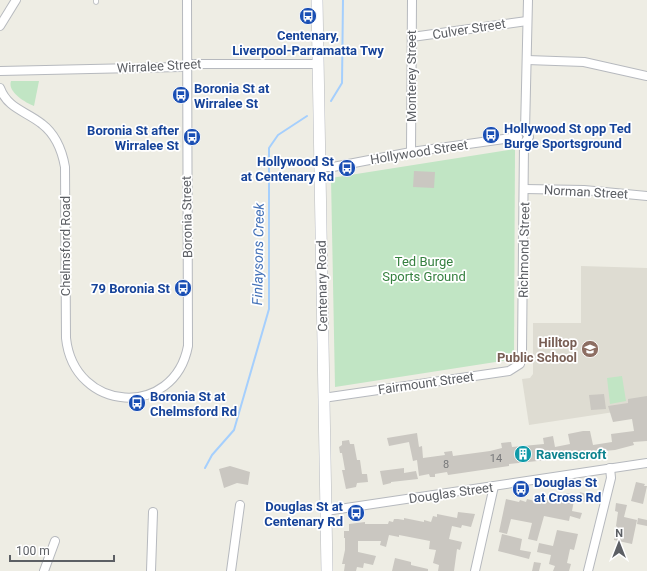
<svg xmlns="http://www.w3.org/2000/svg" width="647" height="571" viewBox="0 0 647 571" font-family="Roboto,sans-serif">
<rect width="100%" height="100%" fill="#eeede4"/>
<polygon fill="#dedcd2" points="581,266 647,268 647,407 529,425 522,379 530,378 533,374 533,323 581,323"/>
<g fill="#c1e5c4">
<path d="M11 81H39L34 106C26 103 7 92 11 81Z"/>
<polygon points="515,149 514,359 335,387 331,178"/>
<polygon points="622,376 626,401 610,404 607,378"/>
</g>
<g fill="none" stroke-linecap="round" stroke-linejoin="round">
<g stroke="#a5cffd" stroke-width="2">
<polyline points="331,101 342,83 343,0"/>
<polyline points="205,468 212,455 234,430 269,309 269,148 278,135 307,116"/>
</g>
</g>
<g fill="#cac7c1">
<polygon points="414,171 435,172 434,188 413,187"/>
<polygon points="604,394 606,409 591,410 589,395"/>
<polygon points="647,396 647,441 633,442 634,445 615,450 593,452 594,454 585,455 585,453 547,460 509,464 509,466 448,475 447,472 435,474 435,477 430,477 429,474 419,476 417,460 413,461 409,442 389,446 387,438 417,433 419,447 422,446 423,458 445,455 444,452 452,451 453,456 490,451 502,448 501,443 511,442 512,447 544,444 543,438 553,436 555,447 570,444 568,434 583,431 590,431 593,445 612,442 611,434 634,431 632,419 613,422 608,406 628,403 628,399"/>
<polygon points="349,440 350,444 354,444 357,460 360,460 362,474 367,474 368,482 357,483 356,487 346,489 342,470 345,470 342,453 340,453 339,447 342,445 342,441"/>
<polygon points="230,466 250,472 248,485 237,483 224,488 219,469"/>
<polygon points="404,468 404,473 416,471 418,479 391,482 391,483 383,485 380,471"/>
<polygon points="636,482 645,484 644,486 647,486 643,504 631,501"/>
<polygon points="580,492 592,496 590,503 578,501"/>
<polygon points="566,493 575,495 572,511 582,513 580,519 570,516 569,521 544,516 537,541 528,539 532,523 511,519 507,534 499,532 506,499 519,502 520,500 526,502 527,499 535,501 535,498 539,499 540,497 551,500 552,495 565,498"/>
<polygon points="616,503 627,505 624,517 637,520 632,544 614,540 618,512 615,511"/>
<polygon points="458,512 475,514 471,527 462,525 461,528 452,526 449,539 462,542 460,550 457,549 454,571 438,571 439,565 433,563 436,550 429,549 430,541 399,535 399,537 389,535 386,547 380,545 381,541 358,541 358,552 376,556 373,565 364,563 363,568 357,567 356,571 344,571 345,564 342,564 345,550 345,538 344,538 344,531 349,531 349,524 365,522 365,524 388,524 389,521 393,522 394,519 398,519 404,520 404,518 424,522 424,520 431,522 433,516 437,517 437,514 457,518"/>
<polygon points="638,518 647,520 647,526 637,524"/>
<polygon points="557,530 578,534 574,550 570,549 567,563 571,564 569,571 553,571 555,566 549,564 551,555 537,552 539,543 553,546"/>
<polygon points="502,534 522,539 520,550 531,552 529,559 498,551"/>
<polygon points="395,558 411,562 411,565 428,569 428,571 392,571"/>
<polygon points="534,562 541,563 539,571 532,571"/>
</g>
<g fill="none" stroke-linecap="round" stroke-linejoin="round">
<defs>
<polyline id="service" points="96,2 96,0"/>
<g id="minor">
<polyline points="0,26 16,0"/>
<polyline points="412,37 527,21"/>
<polyline points="527,60 584,62 647,76"/>
<polyline points="0,71 181,67 191,64 318,64"/>
<path d="M0 88C8 109 26 111 42 124 55 134 62 150 65 167L66 338C74 413 174 419 188 346L187 0"/>
<polyline points="525,131 528,0"/>
<polyline points="524,143 529,137 525,131"/>
<polyline points="411,152 412,0"/>
<polyline points="320,167 333,167 411,152 518,137"/>
<polyline points="524,189 584,190 647,196"/>
<polyline points="323,398 509,371 520,364 522,352 524,143"/>
<polyline points="326,511 647,463"/>
<polyline points="44,571 55,541"/>
<polyline points="151,571 153,512"/>
<polyline points="231,571 240,505"/>
<polyline points="475,571 494,486"/>
<polyline points="588,571 611,478 610,468"/>
</g>
<polyline id="secondary" points="317,0 327,571"/>
</defs>
<use href="#service" stroke="#b6b9be" stroke-width="5.5"/>
<use href="#minor" stroke="#b6b9be" stroke-width="10"/>
<use href="#secondary" stroke="#b7bac0" stroke-width="12"/>
<use href="#service" stroke="#fff" stroke-width="4"/>
<use href="#minor" stroke="#fff" stroke-width="8"/>
<use href="#secondary" stroke="#fff" stroke-width="11"/>
</g>
<defs>
<symbol id="bus-disc" viewBox="-11 -11 22 22"><circle r="9.5" fill="#1a4fb4" stroke="#fff"/><path d="M-5-6H5V4H4V6H2V4H-2V6H-4V4H-5ZM-3.5-4V0h7V-4ZM-3.5 1.2v1.5H-2V1.2ZM2 1.2v1.5H3.5V1.2Z" fill="#fff"/></symbol>
<symbol id="school-disc" viewBox="-11 -11 22 22"><circle r="9.5" fill="#8d6e63" stroke="#fff"/><path d="M0-5L7-2L0 1L-7-2ZM-4 1L0 2.5L4 1V4Q0 6-4 4Z" fill="#fff"/></symbol>
<symbol id="building-disc" viewBox="-11 -11 22 22"><circle r="9.5" fill="#0f9aa8" stroke="#fff"/><path d="M-4-6H4V6H1V3H-1V6H-4ZM-2.5-4.3h1.7v1.8h-1.7ZM.8-4.3h1.7v1.8H.8ZM-2.5-1h1.7V.8h-1.7ZM.8-1h1.7V.8H.8Z" fill="#fff"/></symbol>
</defs>
<g fill-rule="evenodd">
<use href="#bus-disc" x="298" y="6" width="20" height="20"/>
<use href="#bus-disc" x="171" y="85" width="20" height="20"/>
<use href="#bus-disc" x="481" y="125" width="20" height="20"/>
<use href="#bus-disc" x="182" y="127" width="20" height="20"/>
<use href="#bus-disc" x="337" y="158" width="20" height="20"/>
<use href="#bus-disc" x="173" y="278" width="20" height="20"/>
<use href="#school-disc" x="580" y="339" width="20" height="20"/>
<use href="#bus-disc" x="127" y="393" width="20" height="20"/>
<use href="#building-disc" x="513" y="444" width="20" height="20"/>
<use href="#bus-disc" x="511" y="479" width="20" height="20"/>
<use href="#bus-disc" x="346" y="503" width="20" height="20"/>
</g>
<g text-anchor="middle" dominant-baseline="central" stroke-width="3.5" stroke-linejoin="round" paint-order="stroke">
<g font-size="11" fill="#78797b">
<text x="496" y="458">14</text>
<text x="446" y="464">8</text>
</g>
<g font-size="13" fill="#5c5f64" stroke="#fff">
<text transform="translate(469 29) rotate(-9)">Culver Street</text>
<text transform="translate(159 66) rotate(-3)">Wirralee Street</text>
<text transform="translate(411 76) rotate(-90)">Monterey Street</text>
<text transform="translate(419 152) rotate(-9)">Hollywood Street</text>
<text transform="translate(586 192) rotate(3)">Norman Street</text>
<text transform="translate(187 217) rotate(-91)">Boronia Street</text>
<text transform="translate(65 246) rotate(-90)">Chelmsford Road</text>
<text transform="translate(524 250) rotate(-89)">Richmond Street</text>
<text transform="translate(322 286) rotate(-91)">Centenary Road</text>
<text transform="translate(426 383) rotate(-8)">Fairmount Street</text>
<text transform="translate(451 493) rotate(-8)">Douglas Street</text>
</g>
<g font-size="13" font-weight="bold" fill="#164399" stroke="#fff" text-anchor="start">
<text x="308" y="35" text-anchor="middle">Centenary,<tspan x="308" dy="15">Liverpool-Parramatta Twy</tspan></text>
<text x="194" y="88">Boronia St at<tspan x="194" dy="15">Wirralee St</tspan></text>
<text x="504" y="128">Hollywood St opp Ted<tspan x="504" dy="15">Burge Sportsground</tspan></text>
<text x="179" y="130" text-anchor="end">Boronia St after<tspan x="179" dy="15">Wirralee St</tspan></text>
<text x="334" y="161" text-anchor="end">Hollywood St<tspan x="334" dy="15">at Centenary Rd</tspan></text>
<text x="170" y="288" text-anchor="end">79 Boronia St</text>
<text x="150" y="396">Boronia St at<tspan x="150" dy="15">Chelmsford Rd</tspan></text>
<text x="534" y="482">Douglas St<tspan x="534" dy="15">at Cross Rd</tspan></text>
<text x="343" y="506" text-anchor="end">Douglas St at<tspan x="343" dy="15">Centenary Rd</tspan></text>
</g>
<g font-size="13" fill="#368140" stroke="#fff">
<text x="424" y="261">Ted Burge<tspan x="424" dy="15">Sports Ground</tspan></text>
</g>
<g font-size="13" font-weight="bold" fill="#785e54" stroke="#fff" text-anchor="end">
<text x="577" y="342">Hilltop<tspan x="577" dy="15">Public School</tspan></text>
</g>
<g font-size="13" font-weight="bold" fill="#0d838f" stroke="#fff" text-anchor="start">
<text x="536" y="454">Ravenscroft</text>
</g>
<g font-size="14" font-style="italic" fill="#4472b8" stroke="#fff">
<text transform="translate(258 254) rotate(-89)">Finlaysons Creek</text>
</g>
</g>
<g transform="translate(619 543)" stroke="#ffffff" stroke-width="3" paint-order="stroke">
<path d="M0-3L7 15L0 10L-7 15Z" fill="#5c5f64"/>
<text y="-6" font-size="11" font-weight="bold" text-anchor="middle" fill="#5c5f64">N</text>
</g>
<path d="M10 555v6h104v-6" fill="none" stroke="#5c5f64" stroke-width="2"/>
<text x="16" y="555" font-size="12" fill="#5c5f64" stroke="#ffffff" stroke-width="3" paint-order="stroke">100 m</text>
</svg>
